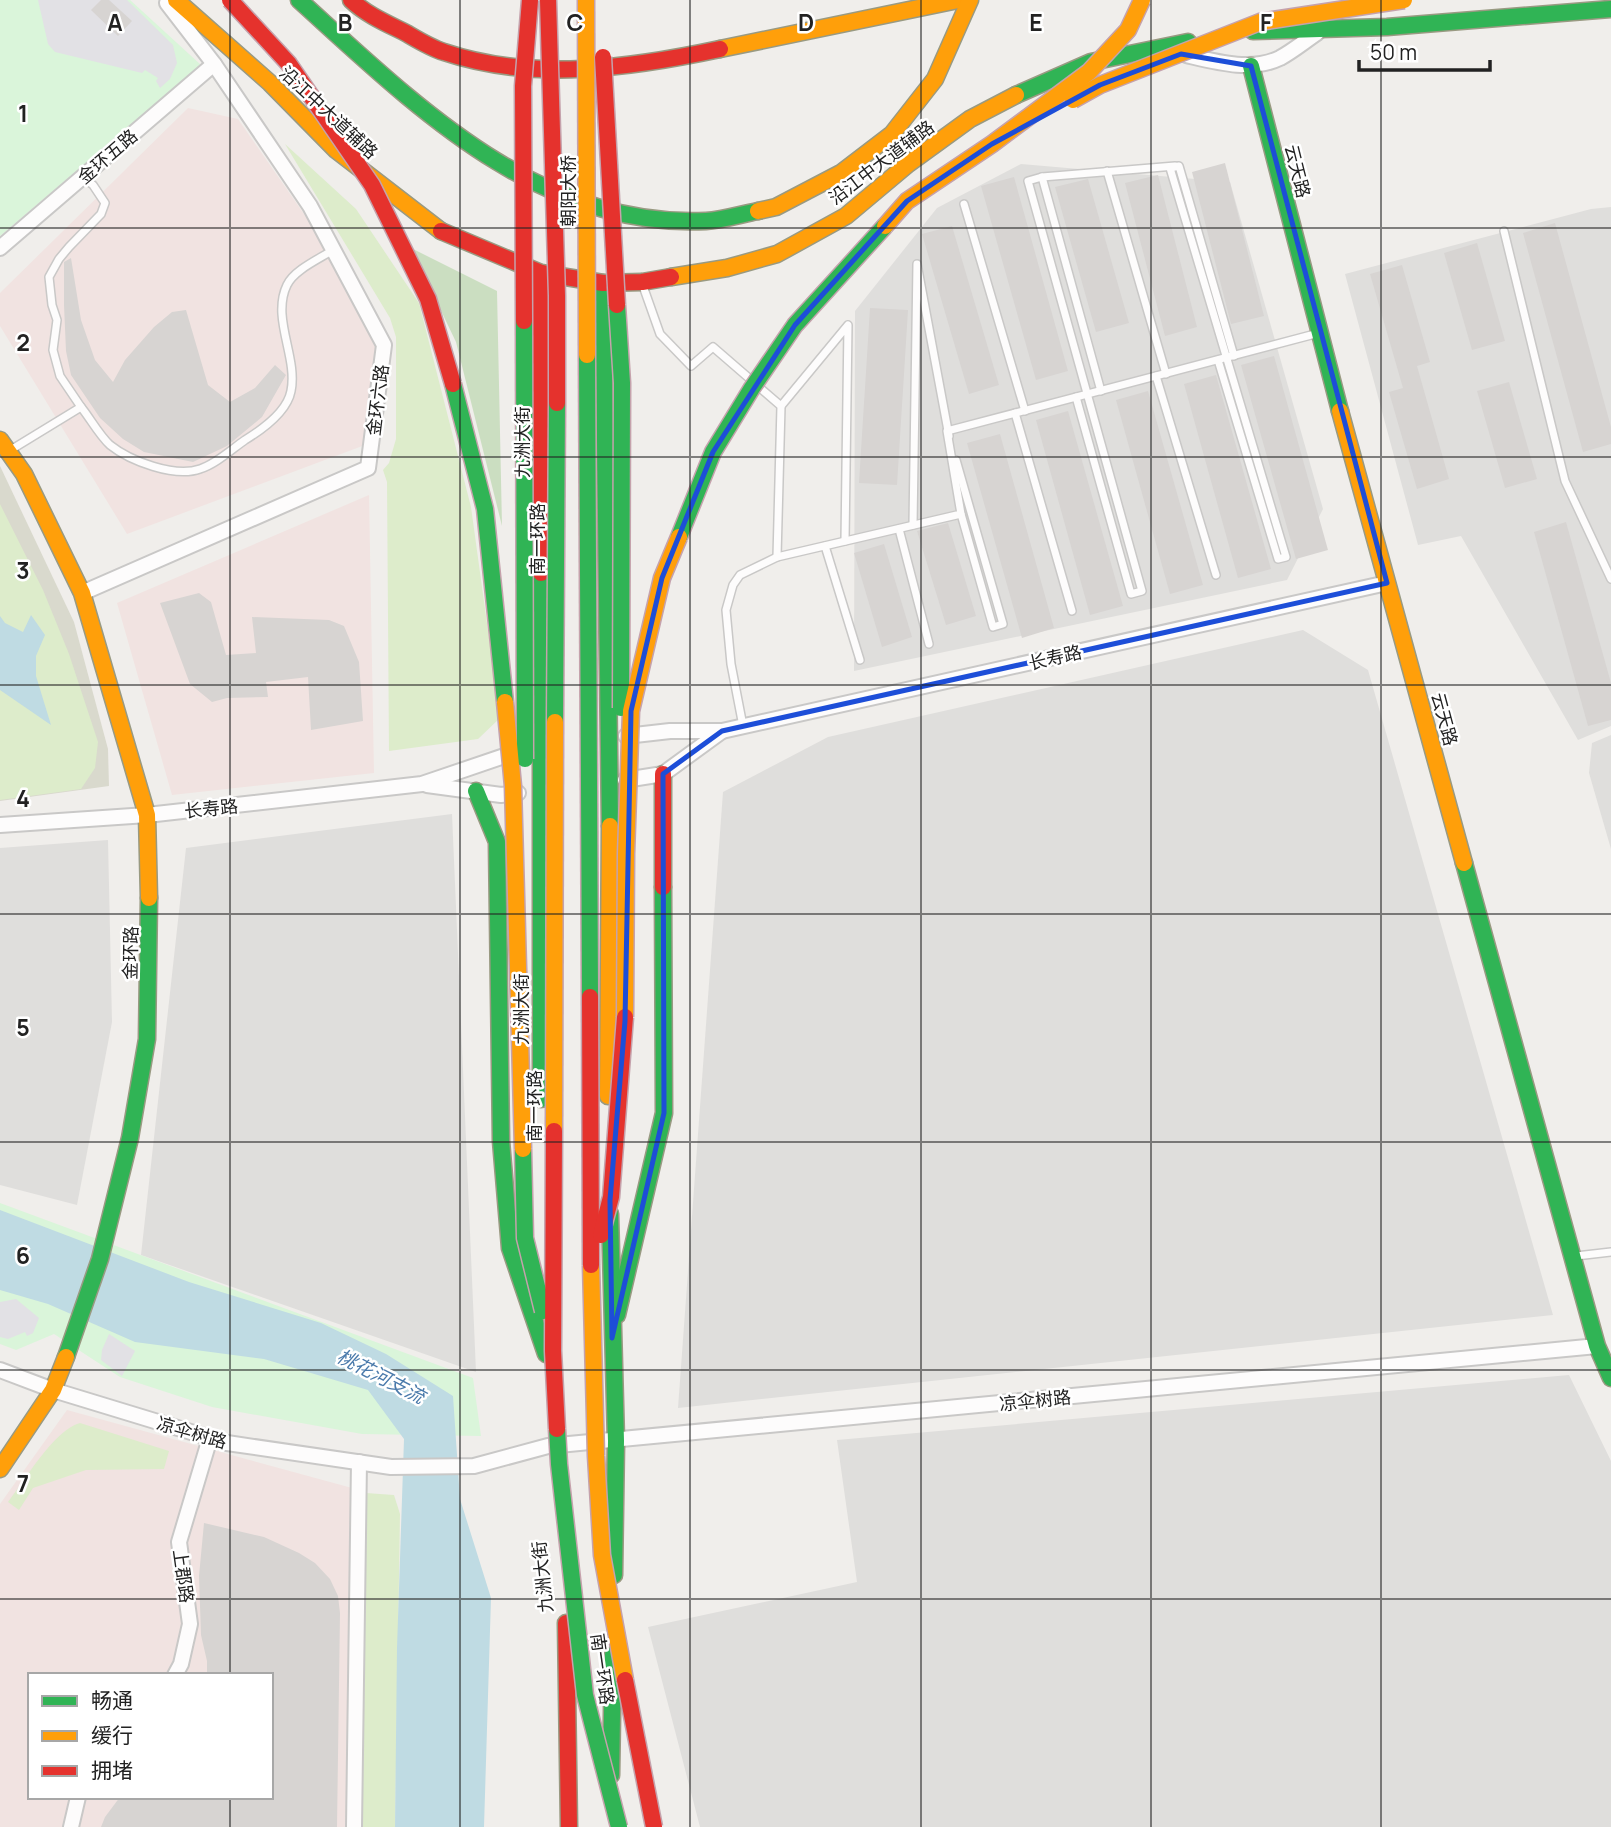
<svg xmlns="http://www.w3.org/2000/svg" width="1611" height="1827" viewBox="0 0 1611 1827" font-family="Manrope,'Noto Sans SC',sans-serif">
<rect width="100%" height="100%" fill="#f0eeeb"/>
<g fill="#dfdedc">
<polygon points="1021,164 1230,182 1323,509 1287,580 854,671 855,311 937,208"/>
<polygon points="1611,207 1611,726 1578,740 1461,536 1418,545 1345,274 1591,209"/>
<polygon points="1303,630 1368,670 1553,1315 678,1408 723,792 828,737"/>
<polygon points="1611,735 1611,849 1589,773 1592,743"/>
<polygon points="452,814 476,1372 141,1255 186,848"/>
<polygon points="108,840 112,1022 77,1205 0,1185 0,848"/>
<polygon points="1569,1375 1611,1461 1611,1827 700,1827 648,1627 857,1582 837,1440"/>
</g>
<g fill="#f1e3e1" fill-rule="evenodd">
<polygon points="188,108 238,119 384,329 365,445 127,534 0,326 0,293"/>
<polygon points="369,495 374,773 172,795 117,603"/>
<path d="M67 1410 352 1488 349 1827H0V1504ZM30 1675H271V1797H30Z"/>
</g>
<polygon fill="#d9d9cd" points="0,466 74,622 108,749 109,786 0,801"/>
<g fill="#ddeccb">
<polygon points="285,144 356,209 419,303 471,507 500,718 478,739 389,751 387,482 383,470 389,463 396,439 396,337 390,318"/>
<polygon points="0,504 43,590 69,654 98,742 95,768 81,789 0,800"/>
<path d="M80 1423 169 1451 164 1469 86 1470 33 1488 19 1510 8 1502C25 1480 54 1430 80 1423Z"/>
<polygon points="366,1493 394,1495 400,1514 395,1827 362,1827"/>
</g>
<polygon fill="#cbdec1" points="411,248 497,291 502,526 456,342"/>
<g fill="#daf5da">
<polygon points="0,0 130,0 201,65 0,236"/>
<polygon points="0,1203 473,1378 481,1436 362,1434 212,1407 120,1377 54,1334 16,1350 0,1344"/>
</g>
<g fill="#e2e1e5">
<polygon points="38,0 127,0 173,45 177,63 170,79 160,88 156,81 158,78 145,70 142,73 55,52 48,44"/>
<polygon points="16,1299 39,1318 33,1333 27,1336 25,1332 8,1339 0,1337 0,1302"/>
<polygon points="109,1334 135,1351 122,1376 101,1360 102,1350"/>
</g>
<g fill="#bfdbe3">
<polygon points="31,615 45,635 36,656 36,676 51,725 0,690 0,616 5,623 23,632"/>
<polygon points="0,1210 189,1282 321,1323 386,1354 453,1396 460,1499 491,1598 484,1827 395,1827 397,1648 404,1439 368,1390 264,1359 135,1342 48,1304 0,1290"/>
</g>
<g fill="#d7d4d2">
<polygon points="101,0 109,0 132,21 118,36 91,10"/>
<polygon points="1225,163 1264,316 1231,324 1192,172"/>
<polygon points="1158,175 1197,327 1165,336 1125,183"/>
<polygon points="1014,177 1068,371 1036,380 981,186"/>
<polygon points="1088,179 1129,323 1096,332 1055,187"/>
<polygon points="1555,223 1611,427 1611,444 1583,452 1523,233"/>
<polygon points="952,226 999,385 969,394 922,234"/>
<polygon points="1477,243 1505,341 1472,350 1444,253"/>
<polygon points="71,258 81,320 95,360 113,382 125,360 154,327 172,312 186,310 208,385 230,402 255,388 275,365 286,375 262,417 227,446 193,462 144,452 123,439 100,418 71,375 66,351 64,305 64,262"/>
<polygon points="1402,265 1430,362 1417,366 1449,479 1417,489 1389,392 1403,388 1370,274"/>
<polygon points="870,308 908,310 897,485 859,483"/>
<polygon points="1274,356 1328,550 1296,559 1241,365"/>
<polygon points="1216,375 1271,569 1238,578 1184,384"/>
<polygon points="1509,382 1537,479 1505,488 1477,391"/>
<polygon points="1148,391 1203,585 1170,594 1116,400"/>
<polygon points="1068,411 1123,606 1090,615 1036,420"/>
<polygon points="1000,434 1054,628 1022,638 967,443"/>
<polygon points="1566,522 1611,683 1611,720 1588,726 1534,532"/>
<polygon points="948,523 976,616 946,625 917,531"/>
<polygon points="884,544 912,637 882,647 854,553"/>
<polygon points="199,593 211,602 226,655 256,653 252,617 329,620 344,626 359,662 363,721 311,730 308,677 266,682 268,697 227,698 212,702 190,684 160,603"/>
<polygon points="204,1523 264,1537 299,1553 315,1563 330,1579 338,1596 340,1613 337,1827 101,1827 105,1817 120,1797 271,1797 271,1675 207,1675 207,1661 201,1635 199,1576"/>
</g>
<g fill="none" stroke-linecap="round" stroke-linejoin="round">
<defs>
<g id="lane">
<polyline points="1107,171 1166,374"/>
<polyline points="1042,177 1175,166"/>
<polyline points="964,204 1025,411"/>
<polyline points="1504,231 1565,481 1611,579"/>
<polyline points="643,286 660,334 691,366 713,347 750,379"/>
<polyline points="1218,360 1278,559 1286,557 1170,168 1179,166 1234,356"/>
<polyline points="1156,376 1216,575"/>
<polyline points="759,387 781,406 777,557"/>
<polyline points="1076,397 1131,594 1142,591 1028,181 1042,177 1101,391"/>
<polyline points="781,406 848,325 845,541"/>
<path d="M81 407C90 418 99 435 110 445 130 461 175 478 200 469 216 464 232 449 245 440 263 429 287 412 291 391 298 357 271 318 287 285 294 270 319 259 333 250"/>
<polyline points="1015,413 1072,611"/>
<polyline points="9,451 81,407 60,376 53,350 57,320 52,305 49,277 59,259 69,247 101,214 105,203 93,185 82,177"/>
<polyline points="956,460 1003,624 993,627 961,514"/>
<polyline points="913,525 917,264 949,436"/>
<polyline points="899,529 929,644"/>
<polyline points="825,546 860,660"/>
<polyline points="743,726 731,664 726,610 733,585 740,575 777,557 961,514 947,431 1315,334"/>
<polyline points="1576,1256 1611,1252"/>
</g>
<g id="street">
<path d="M1186 55C1216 62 1251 72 1280 58 1293 51 1305 41 1317 33"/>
<polyline points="0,248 214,64"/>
<polyline points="82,593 368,468 384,345 310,206 214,64 167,3"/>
<polyline points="626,736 670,731 722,731 1387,583"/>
<polyline points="625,780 663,774 722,731"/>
<polyline points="427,785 501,795 518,793"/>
<polyline points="0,825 147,815 422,784 513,753"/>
<polyline points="0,1370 53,1390 227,1443 391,1467 474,1466 548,1446 1597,1346"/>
<polyline points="175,1675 181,1664 190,1624 179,1542 210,1438"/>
<polyline points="71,1827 78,1797"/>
<polyline points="354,1827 359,1462"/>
</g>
<g id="fast">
<path d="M299 0C414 104 538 229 706 221 723 220 742 214 758 211"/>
<polyline points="1253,31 1387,27 1611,9"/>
<polyline points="1251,66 1340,411"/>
<polyline points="1016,95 1091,62 1188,42"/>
<polyline points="603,283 610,826"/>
<polyline points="541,573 541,1099"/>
<polyline points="476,791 497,842 501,1141 510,1248 546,1354"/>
<polyline points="1464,863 1597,1346 1611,1378"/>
<polyline points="610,1214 616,1441 614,1575"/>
<polyline points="617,1315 664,1113 663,887"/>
<polyline points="66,1357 100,1259 130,1138 147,1039 149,898"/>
<polyline points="611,1775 613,1655"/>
</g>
<g id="slow">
<polyline points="176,0 270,83 336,150 441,231"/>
<polyline points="720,49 958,0"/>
<polyline points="758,211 776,207 841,173 892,134 935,79 970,0"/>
<polyline points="671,277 727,268 777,254 846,216 908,164 970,119 1016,95"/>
<polyline points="1340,411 1464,863"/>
<polyline points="0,440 24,474 82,593 147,815 149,898"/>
<polyline points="608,1096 610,826"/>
<polyline points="0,1469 53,1390 66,1357"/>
</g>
<g id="jam">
<path d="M351 0C367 15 386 23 406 33 418 40 431 48 444 52 533 82 631 68 720 49"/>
<polyline points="441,231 541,273 603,283 642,282 671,277"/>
<polyline points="541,573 541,273"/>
<polyline points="663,774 663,887"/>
<polyline points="566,1623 569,1827"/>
</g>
</defs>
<use href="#lane" stroke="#c9c8c7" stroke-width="10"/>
<use href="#street" stroke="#c9c8c7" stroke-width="18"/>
<use href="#fast" stroke="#999a82" stroke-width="19"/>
<use href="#slow" stroke="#999a82" stroke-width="19"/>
<use href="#jam" stroke="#999a82" stroke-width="19"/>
<use href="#lane" stroke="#fdfcfc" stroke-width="7"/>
<use href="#street" stroke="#fdfcfc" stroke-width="14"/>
<use href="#fast" stroke="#30b455" stroke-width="16"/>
<use href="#slow" stroke="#ff9f0a" stroke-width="16"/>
<use href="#jam" stroke="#e5322d" stroke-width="16"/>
<defs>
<g id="fast-bridge">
<polyline points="617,305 622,383 621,708"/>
<polyline points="524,321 525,759"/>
<polyline points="587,355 590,997"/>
<polyline points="453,384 485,509 505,702"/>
<polyline points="679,537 713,452 752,388 795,325 885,226"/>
<polyline points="555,722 557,403"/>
<polyline points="523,1149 525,1238 543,1311"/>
<polyline points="557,1429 559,1464 585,1695 619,1827"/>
</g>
<g id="slow-bridge">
<polyline points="586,0 587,355"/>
<polyline points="1073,100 1100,85 1260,22 1404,0"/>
<polyline points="885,226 907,201 992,144 1089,72 1128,30 1142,0"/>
<polyline points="505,702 513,786 523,1149"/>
<polyline points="625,1017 626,854 631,711 662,578 679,537"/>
<polyline points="554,1131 555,722"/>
<polyline points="591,1265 596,1456 602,1555 625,1680"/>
</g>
<g id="jam-bridge">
<polyline points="230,0 289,64 372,185 428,299 453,384"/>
<polyline points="548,0 557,296 557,403"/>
<polyline points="603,57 617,305"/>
<polyline points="524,321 523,86 530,0"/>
<polyline points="590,997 591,1265"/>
<polyline points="554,1131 553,1351 557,1429"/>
<polyline points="601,1235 611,1197 625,1017"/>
<polyline points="625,1680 654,1827"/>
</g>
</defs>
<use href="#fast-bridge" stroke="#c5a2ac" stroke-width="19" stroke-linecap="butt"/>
<use href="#slow-bridge" stroke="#c5a2ac" stroke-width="19" stroke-linecap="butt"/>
<use href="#jam-bridge" stroke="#c5a2ac" stroke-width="19" stroke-linecap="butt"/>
<use href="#fast-bridge" stroke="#30b455" stroke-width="16"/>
<use href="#slow-bridge" stroke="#ff9f0a" stroke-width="16"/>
<use href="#jam-bridge" stroke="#e5322d" stroke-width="16"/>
</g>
<path fill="none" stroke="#1d4ed8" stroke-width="5" stroke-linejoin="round" d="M1181 54 1251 66 1387 583 722 731 663 774 664 1113 612 1338 610 1200 625 1021 631 711 662 578 713 452 795 325 907 201 992 144 1100 85Z"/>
<path fill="none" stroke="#222" stroke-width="2" stroke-opacity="0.55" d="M230 0V1675M460 0V1827M690 0V1827M921 0V1827M1151 0V1827M1381 0V1827M0 228H1611M0 457H1611M0 685H1611M0 914H1611M0 1142H1611M0 1370H1611M0 1599H1611M230 1797V1827"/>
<g text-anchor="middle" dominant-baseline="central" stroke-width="5" stroke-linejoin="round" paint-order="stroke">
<g font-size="18" fill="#222" stroke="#fff">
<text transform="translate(329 112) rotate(43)">沿江中大道辅路</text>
<text transform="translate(107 156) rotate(-41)">金环五路</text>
<text transform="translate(881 162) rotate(-37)">沿江中大道辅路</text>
<text transform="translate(1298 171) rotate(76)">云天路</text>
<text transform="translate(568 191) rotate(-90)">朝阳大桥</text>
<text transform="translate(377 400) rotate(-83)">金环六路</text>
<text transform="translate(522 442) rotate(-90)">九洲大街</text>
<text transform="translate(537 539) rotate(-90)">南一环路</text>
<text transform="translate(1055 657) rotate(-13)">长寿路</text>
<text transform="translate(1445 719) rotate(75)">云天路</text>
<text transform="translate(211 808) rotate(-6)">长寿路</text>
<text transform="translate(130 953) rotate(-89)">金环路</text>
<text transform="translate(521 1009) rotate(-90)">九洲大街</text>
<text transform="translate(534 1106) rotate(-90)">南一环路</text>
<text transform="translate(1035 1400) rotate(-6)">凉伞树路</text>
<text transform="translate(192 1432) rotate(16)">凉伞树路</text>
<text transform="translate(184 1576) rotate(82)">上郡路</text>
<text transform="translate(542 1577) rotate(-96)">九洲大街</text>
<text transform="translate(603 1669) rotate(82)">南一环路</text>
</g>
<g font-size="19" font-style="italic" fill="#4a7aab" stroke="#fff">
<text transform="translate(381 1376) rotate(27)">桃花河支流</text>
</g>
</g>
<g font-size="23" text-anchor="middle" font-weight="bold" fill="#222" stroke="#fff" stroke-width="5" stroke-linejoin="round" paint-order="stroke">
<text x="115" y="31">A</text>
<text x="345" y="31">B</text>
<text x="575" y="31">C</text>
<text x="806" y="31">D</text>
<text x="1036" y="31">E</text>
<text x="1266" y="31">F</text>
<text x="23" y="122">1</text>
<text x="23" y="351">2</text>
<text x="23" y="579">3</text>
<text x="23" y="807">4</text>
<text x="23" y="1036">5</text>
<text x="23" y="1264">6</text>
<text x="23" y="1492">7</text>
</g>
<rect x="28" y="1673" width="245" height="126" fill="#ffffff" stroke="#a7a7a7" stroke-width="2"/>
<rect x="42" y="1696" width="35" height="10" fill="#30b455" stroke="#a7a7a7" stroke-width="2"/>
<text x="91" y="1708" font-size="21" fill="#222222">畅通</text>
<rect x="42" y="1731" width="35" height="10" fill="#ff9f0a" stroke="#a7a7a7" stroke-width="2"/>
<text x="91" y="1743" font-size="21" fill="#222222">缓行</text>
<rect x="42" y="1766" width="35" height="10" fill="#e5322d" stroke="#a7a7a7" stroke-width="2"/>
<text x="91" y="1778" font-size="21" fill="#222222">拥堵</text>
<path d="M1359 60v10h131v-10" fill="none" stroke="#222222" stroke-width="3.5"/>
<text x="1370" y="60" font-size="21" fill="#222222" stroke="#ffffff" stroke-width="5" paint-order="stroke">50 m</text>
</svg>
